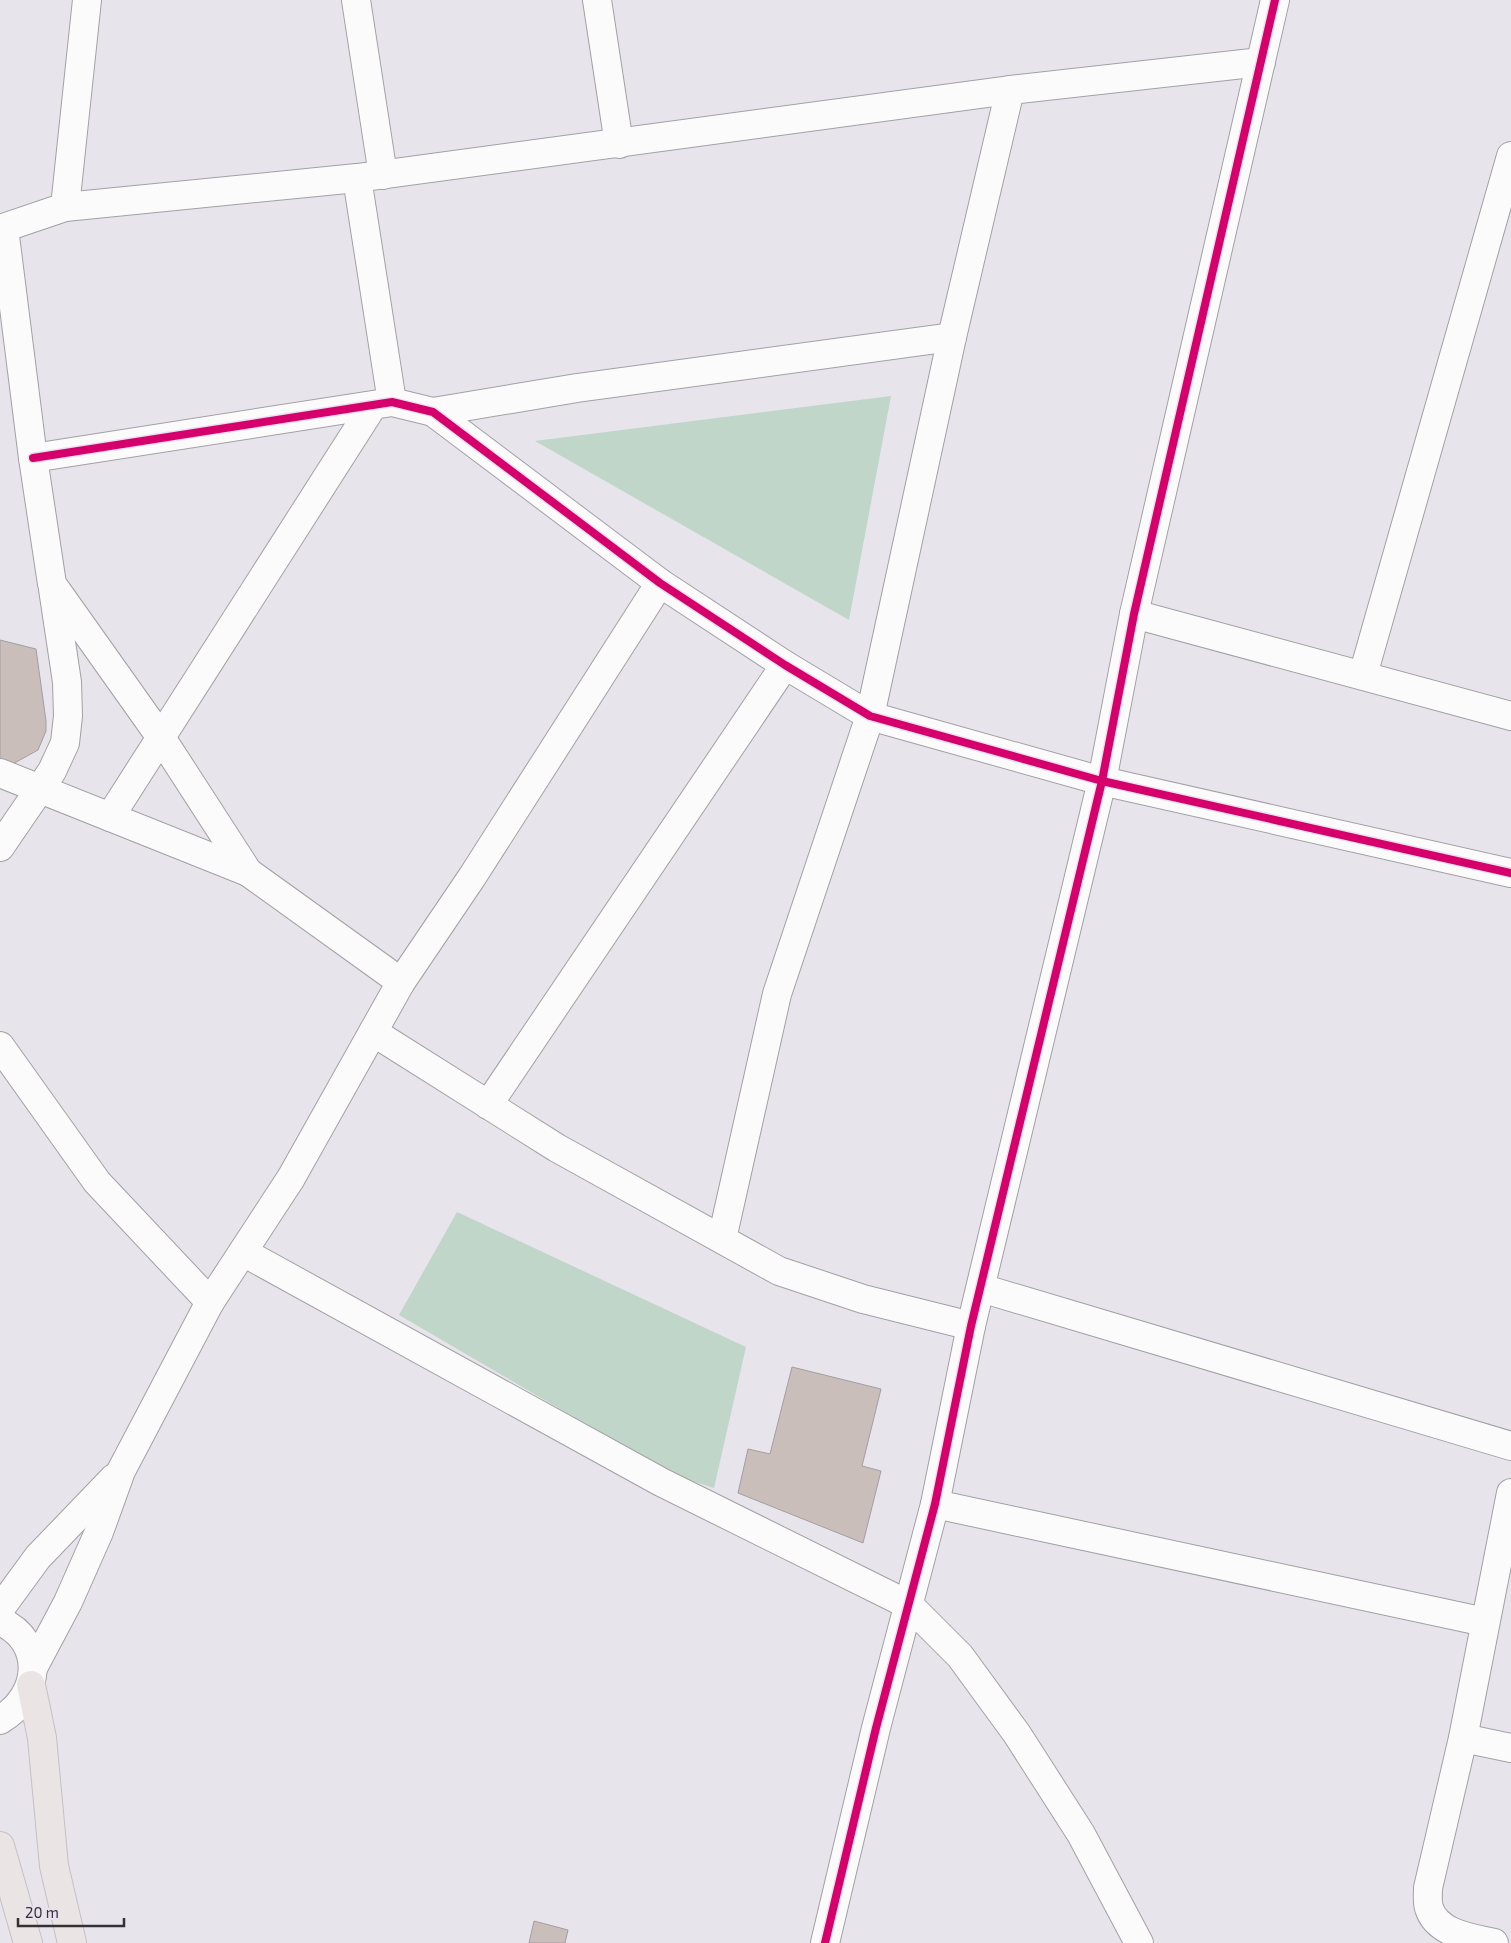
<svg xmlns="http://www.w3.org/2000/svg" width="1511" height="1943" viewBox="0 0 1511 1943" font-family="'Exo 2',sans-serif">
<rect width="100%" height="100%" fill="#e8e4eb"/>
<g fill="#bfd6c9">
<polygon points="891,396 849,620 535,441"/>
<polygon points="457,1212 746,1347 714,1488 673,1475 399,1315"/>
</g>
<g fill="#cabebb" stroke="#a29ea0">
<polygon points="0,640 36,649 46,721 46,731 38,750 9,766 0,760"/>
<polygon points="792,1367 881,1389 862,1466 881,1471 863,1543 738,1493 748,1449 770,1454"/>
<polygon points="534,1921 568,1930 565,1943 529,1943"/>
</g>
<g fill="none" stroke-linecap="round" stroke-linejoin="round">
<defs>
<g id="minor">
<polyline points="356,0 383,175"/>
<polyline points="597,0 619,144"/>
<polyline points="357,178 392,402"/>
<polyline points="65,207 87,0"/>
<polyline points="4,228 33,458 52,584 162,739 248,872 401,982"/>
<polyline points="0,229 65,207 357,178 1010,90 1261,62"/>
<polyline points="433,412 577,388 952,337"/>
<polyline points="33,458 392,402 433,412 660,583 785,665 870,716 1102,781 1511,873"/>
<polyline points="1134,614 1511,716"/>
<polyline points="1363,675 1511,156"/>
<polyline points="0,773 248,872"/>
<polyline points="110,817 372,407"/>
<polyline points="0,847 52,771 65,743 68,716 67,682 53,589"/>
<polyline points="373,1032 557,1148 779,1271 863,1299 971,1326"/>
<polyline points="0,1046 97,1182 210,1302"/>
<polyline points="488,1105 785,665"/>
<polyline points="722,1239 777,994 870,716 952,337 1010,90"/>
<polyline points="243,1252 661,1482 909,1605 960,1656 1017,1734 1081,1834 1139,1943"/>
<polyline points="981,1288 1511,1446"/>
<polyline points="935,1504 1485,1622"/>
<polyline points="0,1609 38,1557 114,1478"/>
<path d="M0 1621C46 1642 41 1696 0 1720"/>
<polyline points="33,1668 68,1602 99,1532 121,1471 210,1302 291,1178 401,982 472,877 660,583"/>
<polyline points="1463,1738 1511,1748"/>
<polyline points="825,1943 876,1728 935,1504 971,1326 1102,781 1134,614 1275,0"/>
<path d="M1494 1943C1472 1938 1437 1934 1429 1908 1427 1902 1428 1894 1428 1888L1463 1738 1511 1493"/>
</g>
<g id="major">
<polyline points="31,1685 42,1738 54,1866 72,1943"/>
<polyline points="0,1846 28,1943"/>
</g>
</defs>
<use href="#minor" stroke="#a3a0a5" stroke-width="30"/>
<use href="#major" stroke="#c3c1c4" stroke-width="30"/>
<use href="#minor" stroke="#fcfbfc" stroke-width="28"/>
<use href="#major" stroke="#ebe4e5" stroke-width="28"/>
<defs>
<g id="cycleway">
<polyline points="33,458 392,402 433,412 660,583 785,665 870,716 1102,781 1511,873"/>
<polyline points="825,1943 876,1728 935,1504 971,1326 1102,781 1134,614 1275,0"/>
</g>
</defs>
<use href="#cycleway" stroke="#e9e1ee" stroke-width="11"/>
<use href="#cycleway" stroke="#d6006c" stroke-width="8"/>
</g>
<path d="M18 1918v8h106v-8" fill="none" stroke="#343136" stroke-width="2.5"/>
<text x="25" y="1918" font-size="15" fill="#343136" stroke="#e9e1ee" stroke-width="4" paint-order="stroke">20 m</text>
</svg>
